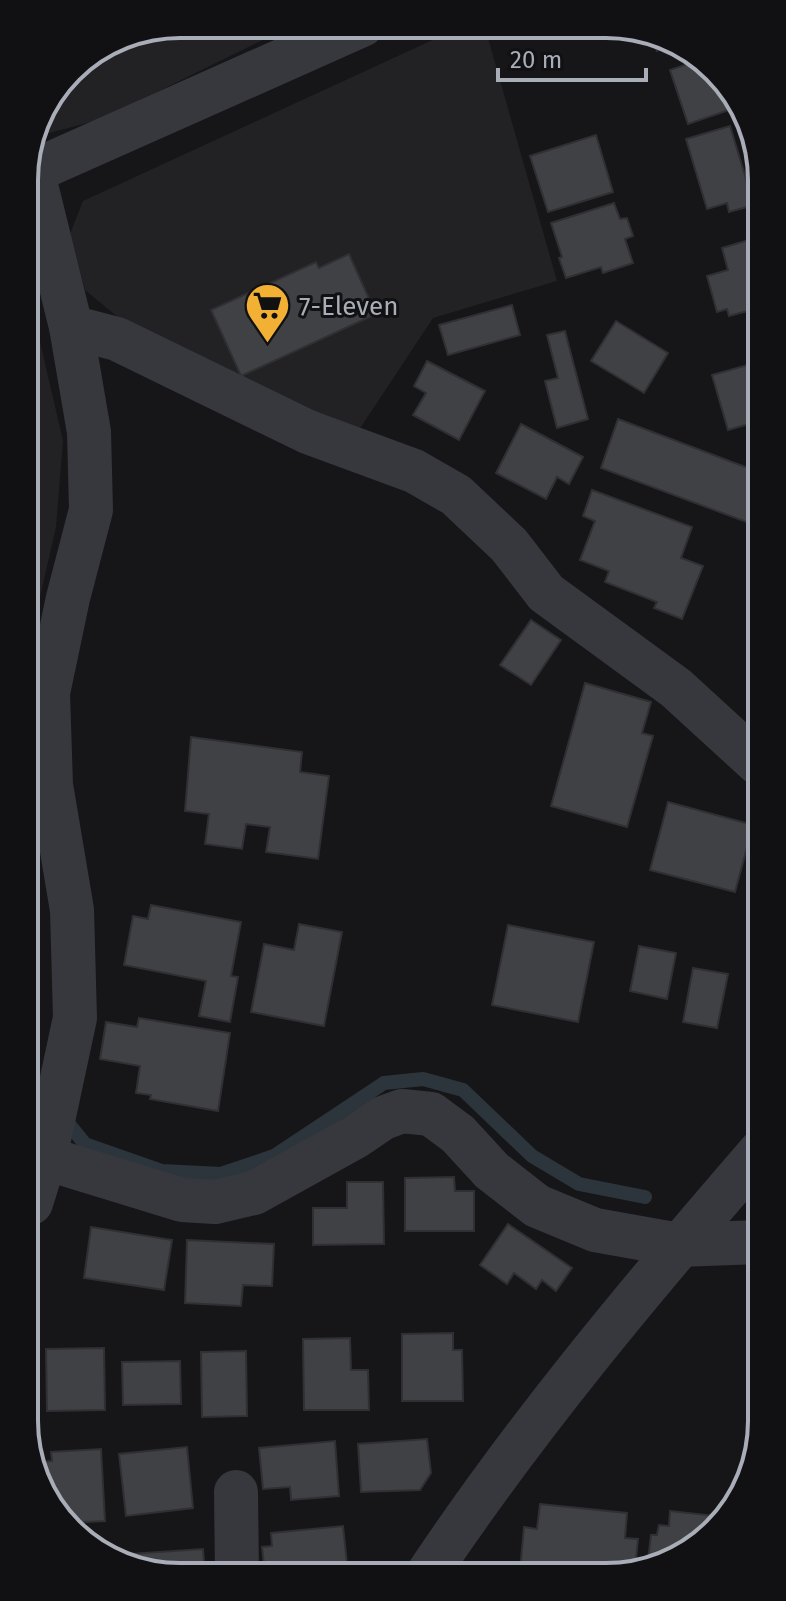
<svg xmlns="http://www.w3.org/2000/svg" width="786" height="1601" viewBox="0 0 786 1601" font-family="'Fira Sans',sans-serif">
<rect width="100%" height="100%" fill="#161618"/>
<g fill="#222225">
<polygon points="180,24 293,25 102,119 38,136 77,63 121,36"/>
<polygon points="463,26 479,26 486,31 557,281 433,318 357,433 144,339 85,290 70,234 83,201"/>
<polygon points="26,281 63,441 56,527 28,649"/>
</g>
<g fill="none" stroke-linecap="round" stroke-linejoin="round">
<g stroke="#2c353c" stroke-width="14">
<polyline points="29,931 32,1076 48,1097"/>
<polyline points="63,1117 85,1144 162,1171 221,1174 274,1156 384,1083 423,1079 463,1090 532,1156 579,1184 645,1197"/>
</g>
</g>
<g fill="#404145" stroke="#303034" stroke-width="2">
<polygon points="649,33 672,44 657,51"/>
<polygon points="702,59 709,62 738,107 688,124 670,70"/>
<polygon points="730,126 754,205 729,212 727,203 707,209 686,139"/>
<polygon points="596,135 613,192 548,212 530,156"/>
<polygon points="614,203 620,219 627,218 633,236 625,239 633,263 603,273 601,267 566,278 559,258 562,257 551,223"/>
<polygon points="755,238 755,309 729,316 727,309 717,312 707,276 728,270 722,248"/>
<polygon points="349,254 376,314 241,376 211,310 316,262 319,268"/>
<polygon points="512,305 520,335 448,355 439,325"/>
<polygon points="616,321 668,353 644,393 591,361"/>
<polygon points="565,331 588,419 557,428 545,381 558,378 547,335"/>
<polygon points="427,361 485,391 459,440 413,415 426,393 414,386"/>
<polygon points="755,363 756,422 728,430 712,375"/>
<polygon points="618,419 756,471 756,513 752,524 601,468"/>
<polygon points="521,424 583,457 569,484 557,477 546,499 496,473"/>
<polygon points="592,490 692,527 681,558 703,566 682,619 654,608 657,602 605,582 609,571 580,560 595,521 583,516"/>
<polygon points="531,620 561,640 531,685 500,665"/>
<polygon points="585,683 651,702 642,733 653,736 627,827 551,806"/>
<polygon points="191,737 302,752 300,772 329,776 318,859 266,852 270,827 246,824 242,849 205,844 209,814 185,811"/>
<polygon points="668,802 753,825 735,892 650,870"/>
<polygon points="151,905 241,922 231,976 238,977 230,1022 199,1016 206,981 124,965 133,916 148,919"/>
<polygon points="299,924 342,932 324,1026 251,1012 264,944 294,950"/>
<polygon points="508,925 594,942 578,1022 492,1005"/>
<polygon points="639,946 676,953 667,999 630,991"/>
<polygon points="693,968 728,974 717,1028 683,1022"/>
<polygon points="139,1018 230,1033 218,1111 150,1099 151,1095 136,1093 140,1066 100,1059 106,1022 137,1027"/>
<polygon points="454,1177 455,1191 474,1191 474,1231 405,1231 405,1178"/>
<polygon points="347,1182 383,1182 384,1244 313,1245 313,1208 347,1208"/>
<polygon points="508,1224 572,1268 556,1291 542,1280 536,1289 514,1273 507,1284 480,1265"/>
<polygon points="91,1227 172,1240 164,1290 84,1278"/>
<polygon points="187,1240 274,1244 272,1286 243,1285 241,1306 185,1303"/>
<polygon points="453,1333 453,1350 462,1350 463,1401 402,1401 402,1334"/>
<polygon points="350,1338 351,1370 368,1370 369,1410 304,1410 303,1339"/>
<polygon points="104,1348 105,1410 47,1411 46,1349"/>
<polygon points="246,1351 247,1416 202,1417 201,1352"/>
<polygon points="180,1361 181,1404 123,1405 122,1362"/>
<polygon points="427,1439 431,1473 420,1490 361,1492 358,1444"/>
<polygon points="335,1441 339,1496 291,1500 290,1487 263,1489 259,1448"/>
<polygon points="187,1447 193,1508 126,1516 119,1454"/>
<polygon points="101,1449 105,1521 67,1523 32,1471 32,1462 52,1461 51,1452"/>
<polygon points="540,1504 627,1513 625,1538 638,1539 635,1569 520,1571 524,1527 537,1529"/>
<polygon points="670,1511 725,1517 724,1520 656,1569 647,1569 651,1535 657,1535 659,1525 669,1526"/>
<polygon points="343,1526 348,1573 265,1574 262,1547 272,1546 271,1533"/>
<polygon points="203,1549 205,1575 159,1576 115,1555"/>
</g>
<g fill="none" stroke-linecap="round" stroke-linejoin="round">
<g stroke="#37383d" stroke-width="44">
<polyline points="25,175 362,25"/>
<polyline points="71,327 117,339 308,432 414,471 456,495 509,545 546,593 676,688 758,763"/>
<polyline points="45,1158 182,1200 215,1202 254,1193 355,1137 383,1118 402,1111 431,1114 458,1134 492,1171 537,1206 595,1230 679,1245 760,1242"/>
<polyline points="31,1203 45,1158 75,1018 72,910 51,785 48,693 68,598 91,510 89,432 71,327 33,173"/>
<polyline points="236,1492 237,1575"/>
<path d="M429 1572C528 1424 644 1286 760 1152"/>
</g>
</g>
<defs>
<symbol id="supermarket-pin" viewBox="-11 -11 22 30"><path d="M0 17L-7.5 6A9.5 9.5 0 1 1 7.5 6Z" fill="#f2b134" stroke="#111113"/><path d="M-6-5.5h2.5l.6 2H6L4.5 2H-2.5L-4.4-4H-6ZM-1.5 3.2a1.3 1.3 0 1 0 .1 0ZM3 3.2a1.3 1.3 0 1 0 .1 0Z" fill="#111"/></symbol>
</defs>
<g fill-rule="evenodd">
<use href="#supermarket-pin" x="242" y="280" width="51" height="69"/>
</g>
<g text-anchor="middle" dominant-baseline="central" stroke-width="6" stroke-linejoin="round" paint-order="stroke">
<g font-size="26" fill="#a8adb8" stroke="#111113" text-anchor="start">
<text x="299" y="306">7-Eleven</text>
</g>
</g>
<path d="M0 0H786V1601H0ZM180 38H606A142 142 0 0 1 748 180V1421A142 142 0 0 1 606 1563H180A142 142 0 0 1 38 1421V180A142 142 0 0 1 180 38Z" fill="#111113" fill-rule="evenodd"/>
<path fill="none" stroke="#a8adb8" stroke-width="4" d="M180 38H606A142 142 0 0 1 748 180V1421A142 142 0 0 1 606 1563H180A142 142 0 0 1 38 1421V180A142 142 0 0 1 180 38Z"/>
<path d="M498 68v12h148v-12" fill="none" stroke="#a8adb8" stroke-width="4"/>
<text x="510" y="68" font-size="24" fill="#a8adb8" stroke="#111113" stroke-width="6" paint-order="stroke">20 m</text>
</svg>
